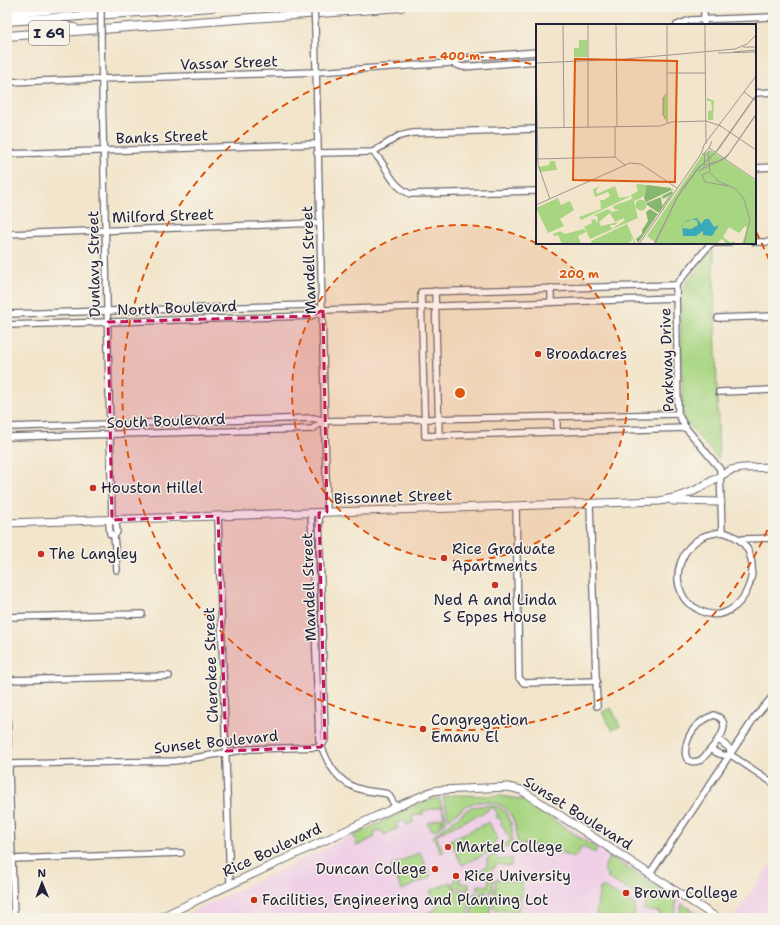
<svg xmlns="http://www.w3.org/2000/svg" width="780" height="925" viewBox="0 0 780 925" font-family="'Shantell Sans',sans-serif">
<rect width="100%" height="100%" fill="#f7f3e8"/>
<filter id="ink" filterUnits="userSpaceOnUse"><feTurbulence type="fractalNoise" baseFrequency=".025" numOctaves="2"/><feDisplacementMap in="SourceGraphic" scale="8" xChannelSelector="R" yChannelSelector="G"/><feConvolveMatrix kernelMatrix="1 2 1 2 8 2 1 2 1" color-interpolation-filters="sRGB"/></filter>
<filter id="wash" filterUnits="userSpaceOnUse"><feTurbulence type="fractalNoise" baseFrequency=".012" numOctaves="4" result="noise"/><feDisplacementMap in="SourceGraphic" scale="16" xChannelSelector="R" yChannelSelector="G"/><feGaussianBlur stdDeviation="0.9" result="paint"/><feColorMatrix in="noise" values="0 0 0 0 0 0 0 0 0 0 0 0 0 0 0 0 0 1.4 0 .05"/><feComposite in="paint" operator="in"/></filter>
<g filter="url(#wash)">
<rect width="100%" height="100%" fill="#f2e5cb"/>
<g fill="#efd0e6">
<polygon points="453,794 524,797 708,918 179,918 396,815 429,800"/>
<polygon points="770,865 773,867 773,918 733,918"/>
</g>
<g fill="#a8d582" stroke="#657c5e">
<polygon points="713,250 719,458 716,457 684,419 683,413 680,294 682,288"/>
<polygon points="611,708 620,726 612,730 602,712"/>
<path d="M453 795 502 796 524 800 597 849 595 853 583 847H581L577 856 575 855 573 858 556 850 557 846H548V847L517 843C517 822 511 804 488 802 483 801 475 802 470 804 462 808 456 814 449 819L443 797Z"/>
<polygon points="439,798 447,820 444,824 442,818 444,817 442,807 422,811 423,814 412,816 413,822 407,825 404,820 396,824 398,828 384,835 381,830 374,833 375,837 357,846 354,835 429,800"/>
<path d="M489 805C495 806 500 807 504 811 513 820 513 836 512 848L502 846 500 843 501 842 503 845 509 842V840L510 839 508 834H506L505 832 506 831 503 826H502L500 824 502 823 500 818 498 819 496 816 498 815 493 807 487 810V811L437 834 438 837 437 838 444 852 441 853 433 836 471 807Z"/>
<polygon points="441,818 442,826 434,831 433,829 432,830 427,823"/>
<polygon points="489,822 497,838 492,847 492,851 462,865 450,840"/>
<polygon points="420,852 431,877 402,890 391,866"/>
<polygon points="494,855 500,860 512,858 511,866 496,864 495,868 492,868 491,874 477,873 487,866 487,859"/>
<polygon points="610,856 675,900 676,902 675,918 659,918 660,912 643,910 647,900 607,878 609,875 605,872 604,868"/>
<polygon points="460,877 460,883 469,884 469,890 455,887 453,883 456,881 455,879"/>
<polygon points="489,878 494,879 492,892 477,890 478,885 488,886"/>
<polygon points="496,879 523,883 518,912 493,909"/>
<path d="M450 882C455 892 461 891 471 893L468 918H427L425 914 438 908 430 891Z"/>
<polygon points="603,887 635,905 634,918 615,918 596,915 600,888"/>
<polygon points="474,893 492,895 489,918 471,918"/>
<polygon points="682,904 684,905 702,918 681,918 680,913"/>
</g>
</g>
<g filter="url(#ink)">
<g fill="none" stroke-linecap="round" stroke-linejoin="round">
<defs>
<g id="minor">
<polyline points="704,7 704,25"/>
<polyline points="677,25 690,20 773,17"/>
<polyline points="315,26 327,512"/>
<polyline points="101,42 112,520"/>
<polyline points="451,63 463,67 537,61"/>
<polyline points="7,82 316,72 451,63 462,58 537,52"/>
<polyline points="755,93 773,92"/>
<path d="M373 152C390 168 387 182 410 194L537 191"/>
<polyline points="317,153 373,152 399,136 413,133 537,129"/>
<polyline points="7,154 317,144"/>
<polyline points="755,168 773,167"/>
<polyline points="7,234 320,223"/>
<polyline points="755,242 773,242"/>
<polyline points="711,243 676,285 678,414 686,428 720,469 722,532"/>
<polyline points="711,243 728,243"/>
<polyline points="676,285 421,292 425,436 686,428"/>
<polyline points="551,288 551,302"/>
<polyline points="435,291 439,435"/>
<polyline points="7,314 311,305 323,310"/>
<polyline points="718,318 773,316"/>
<polyline points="7,325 311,316 323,310 676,298"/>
<polyline points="719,392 773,390"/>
<polyline points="557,417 557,432"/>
<polyline points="7,427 314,418 324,421 678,414"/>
<polyline points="7,437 312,429 324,421"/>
<polyline points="590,504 597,706"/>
<polyline points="516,506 519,678 524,683 597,681"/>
<path d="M311 513 319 740C327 763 337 784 363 790 371 792 380 792 388 794L396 807"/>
<polyline points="319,513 325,740 321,747"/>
<polyline points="218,516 230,884"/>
<polyline points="112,520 116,523 117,532 114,536 117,570"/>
<polyline points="112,520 109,523 110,534 114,536"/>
<path d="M722 532C780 545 744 635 699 610 692 606 685 602 682 594 672 574 682 548 702 537 708 534 716 533 722 532Z"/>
<polyline points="743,539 773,538"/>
<polyline points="7,617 142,614"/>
<polyline points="7,680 169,676"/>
<polyline points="7,713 14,918"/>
<path d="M714 715C739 723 710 750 701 760 678 769 685 740 693 730 698 723 706 718 714 715Z"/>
<polyline points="718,739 729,748 731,755"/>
<path d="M711 749C718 754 722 756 731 755"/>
<polyline points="731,755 773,783"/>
<polyline points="7,764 175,761 249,749 321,747"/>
<polyline points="12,859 181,853"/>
<polyline points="650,874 755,717 773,696"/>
</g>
<g id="major">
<polyline points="673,501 721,502"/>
<polyline points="7,523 660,501 678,497 694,491 731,470 742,468 773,467"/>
<polyline points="159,918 396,807 433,791 440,790 508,787 521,790 717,918"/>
</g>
<g id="highway">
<polyline points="7,14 75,7"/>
<polyline points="7,21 212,7"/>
<polyline points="42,24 51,24 74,28"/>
<polyline points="7,36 401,7"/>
</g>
</defs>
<use href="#minor" stroke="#6b666d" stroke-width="8"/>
<use href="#major" stroke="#6b666d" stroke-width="9"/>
<use href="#highway" stroke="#6b666d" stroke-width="10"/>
<use href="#minor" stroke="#fff" stroke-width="5.5"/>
<use href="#major" stroke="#fff" stroke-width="7"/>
<use href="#highway" stroke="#fff" stroke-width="8"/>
<defs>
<g id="minor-bridge">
<polyline points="101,7 101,42"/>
<polyline points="314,7 315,26"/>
</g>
</defs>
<use href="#minor-bridge" stroke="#6b666d" stroke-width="8" stroke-linecap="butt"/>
<use href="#minor-bridge" stroke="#fff" stroke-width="5.5"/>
</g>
</g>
<path fill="#c2185b" fill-opacity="0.2" stroke="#c2185b" stroke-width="3" stroke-dasharray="8 5" stroke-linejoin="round" d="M323 310 327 512 319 513 325 740 321 747 226 751 218 516 112 520 108 322 311 316Z"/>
<circle cx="460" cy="393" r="168" fill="#de560e" fill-opacity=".12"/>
<g fill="none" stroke="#de560e" stroke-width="2" stroke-dasharray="7 5">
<circle cx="460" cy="393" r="168"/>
<path d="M772 519A337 337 0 1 1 536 65M756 232A337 337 0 0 1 772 267"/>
</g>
<g fill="#c8321e" stroke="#f7f3e8" stroke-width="1.5">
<circle cx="538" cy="354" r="4"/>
<circle cx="93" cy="488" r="4"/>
<circle cx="41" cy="554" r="4"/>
<circle cx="444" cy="558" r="4"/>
<circle cx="495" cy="585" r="4"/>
<circle cx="423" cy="729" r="4"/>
<circle cx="448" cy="847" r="4"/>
<circle cx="435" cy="869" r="4"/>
<circle cx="456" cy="876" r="4"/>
<circle cx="626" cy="893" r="4"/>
<circle cx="254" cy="900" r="4"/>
</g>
<g text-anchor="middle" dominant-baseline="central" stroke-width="3" stroke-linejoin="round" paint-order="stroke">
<rect fill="#f7f3e8" stroke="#62616f" stroke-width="1" x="29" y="21" width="40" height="24" rx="3"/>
<g font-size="14" font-weight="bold" fill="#22223b">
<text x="49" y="33">I 69</text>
</g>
<g font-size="15" fill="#22223b" stroke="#f7f3e8">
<text transform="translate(229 63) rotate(-2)">Vassar Street</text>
<text transform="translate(162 137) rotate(-2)">Banks Street</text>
<text transform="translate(163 216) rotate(-2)">Milford Street</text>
<text transform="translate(309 260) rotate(-92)">Mandell Street</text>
<text transform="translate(94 264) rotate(-91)">Dunlavy Street</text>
<text transform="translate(177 308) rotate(-2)">North Boulevard</text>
<text transform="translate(667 360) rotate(-92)">Parkway Drive</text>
<text transform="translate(166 421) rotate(-2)">South Boulevard</text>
<text transform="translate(393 497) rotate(-2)">Bissonnet Street</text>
<text transform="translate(309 587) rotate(-92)">Mandell Street</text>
<text transform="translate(211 665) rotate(-92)">Cherokee Street</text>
<text transform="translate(216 742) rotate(-6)">Sunset Boulevard</text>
<text transform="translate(578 813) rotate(32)">Sunset Boulevard</text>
<text transform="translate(272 850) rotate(-25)">Rice Boulevard</text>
</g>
<g font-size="15" fill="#22223b" stroke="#f7f3e8" text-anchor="start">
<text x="546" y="354">Broadacres</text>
<text x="101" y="488">Houston Hillel</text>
<text x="452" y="549">Rice Graduate<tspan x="452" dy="17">Apartments</tspan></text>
<text x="49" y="554">The Langley</text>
<text x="495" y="600" text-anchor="middle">Ned A and Linda<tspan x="495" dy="17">S Eppes House</tspan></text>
<text x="431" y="720">Congregation<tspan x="431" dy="17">Emanu El</tspan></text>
<text x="456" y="847">Martel College</text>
<text x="427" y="869" text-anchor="end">Duncan College</text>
<text x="464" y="876">Rice University</text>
<text x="634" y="893">Brown College</text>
<text x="262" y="900">Facilities, Engineering and Planning Lot</text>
</g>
</g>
<g transform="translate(536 24)">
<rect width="220" height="220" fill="#f2e5cb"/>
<path d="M43 16H51V33H38V24H43ZM132 69V97L127 91V74ZM171 74 178 77 177 96H172V87L176 86 175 77H171ZM174 126 220 157V220H206L211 204 209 202 203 209 193 203 187 213 195 219 197 217 201 220H191L186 215 180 220H121L111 212 167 130ZM14 137H19L21 146 4 148 2 143 13 141ZM103 160 138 165 110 178 108 174 110 163 108 172 99 177 97 173 102 194 54 215 48 203 56 199 55 196 59 195 61 199 62 193 58 191 72 185 76 188 83 186 78 185 77 182 96 175 95 171 102 167 100 161ZM74 189 79 198 88 194 89 196 76 205 74 201H79L82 198 65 202 63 198ZM64 162 60 166 61 170 79 162 83 174 95 172 45 196 43 193 65 185 64 176H68L74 172 72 168 59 173 57 165ZM22 174 25 181 34 177 38 186 24 195 28 202 12 209 0 184ZM99.5 181a5.5 5.5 0 1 1 11 0a5.5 5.5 0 1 1-11 0ZM91 200 100 220H95L98 218 95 212 96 217 90 220H56L55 217ZM48 205 50 208 42 212 45 220H26L22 211 18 212 17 210 24 207 29 210Z" fill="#a8d582" fill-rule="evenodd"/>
<path d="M111 161 135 164V166L110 178 108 174ZM136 167 137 169 123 189 111 181 110 179 125 173 126 182 134 171 127 175 126 172ZM114 185 122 190 102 219 100 215 106 210V206L112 197 110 188Z" fill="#86b670"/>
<path d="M161 194 165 200 169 195H173L178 203 183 201 176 212 167 211V207L160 212H147L146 199ZM152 196H161L162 201 155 205 147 204 146 199Z" fill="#3baab8" fill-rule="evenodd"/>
<path fill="none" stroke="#9f9791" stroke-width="1" d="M27 0 28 104M52 0V103M80 0 81 103M131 0V69L127 74V91L132 99M169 19 170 120M169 20V0M207 23H220M197 28 220 26M182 29 220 28M0 32 2 141 14 175M0 39 89 35 199 25 211 20 220 11M131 49H170M208 68 220 77M183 101 220 126M0 104 124 102 135 98 170 97 185 102M173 124 220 156M172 127 174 148M166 131 173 124 176 117M79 133V103M79 133 89 141M0 135 79 133M169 141 183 137 192 131 220 91M168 144 169 129M162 147 190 134 220 90M193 162 169 158 166 151 173 148 182 157 200 165 208 175 214 196 208 220M0 181 94 139 105 140 141 164M103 220 165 130 168 121 220 52M118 220 146 165 162 144 179 129 220 71M119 220 140 175 162 145 182 126 220 72"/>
<path fill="#de560e" fill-opacity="0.15" stroke="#de560e" stroke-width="2" d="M39 35 141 37 139 158 37 156Z"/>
<rect width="220" height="220" fill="none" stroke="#22223b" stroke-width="2"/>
</g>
<circle cx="460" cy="393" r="6" fill="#de560e" stroke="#f7f3e8" stroke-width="2"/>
<g font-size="12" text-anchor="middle" font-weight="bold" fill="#de560e" stroke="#f7f3e8" stroke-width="3" stroke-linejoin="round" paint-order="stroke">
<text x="460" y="60">400 m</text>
<text x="579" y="278">200 m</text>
</g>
<rect width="780" height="925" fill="none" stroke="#f7f3e8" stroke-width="24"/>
<g transform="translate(42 883) rotate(359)" stroke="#f7f3e8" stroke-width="3" paint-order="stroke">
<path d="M0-3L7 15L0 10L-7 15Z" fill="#22223b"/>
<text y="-6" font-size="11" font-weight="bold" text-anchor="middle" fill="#22223b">N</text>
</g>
</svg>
